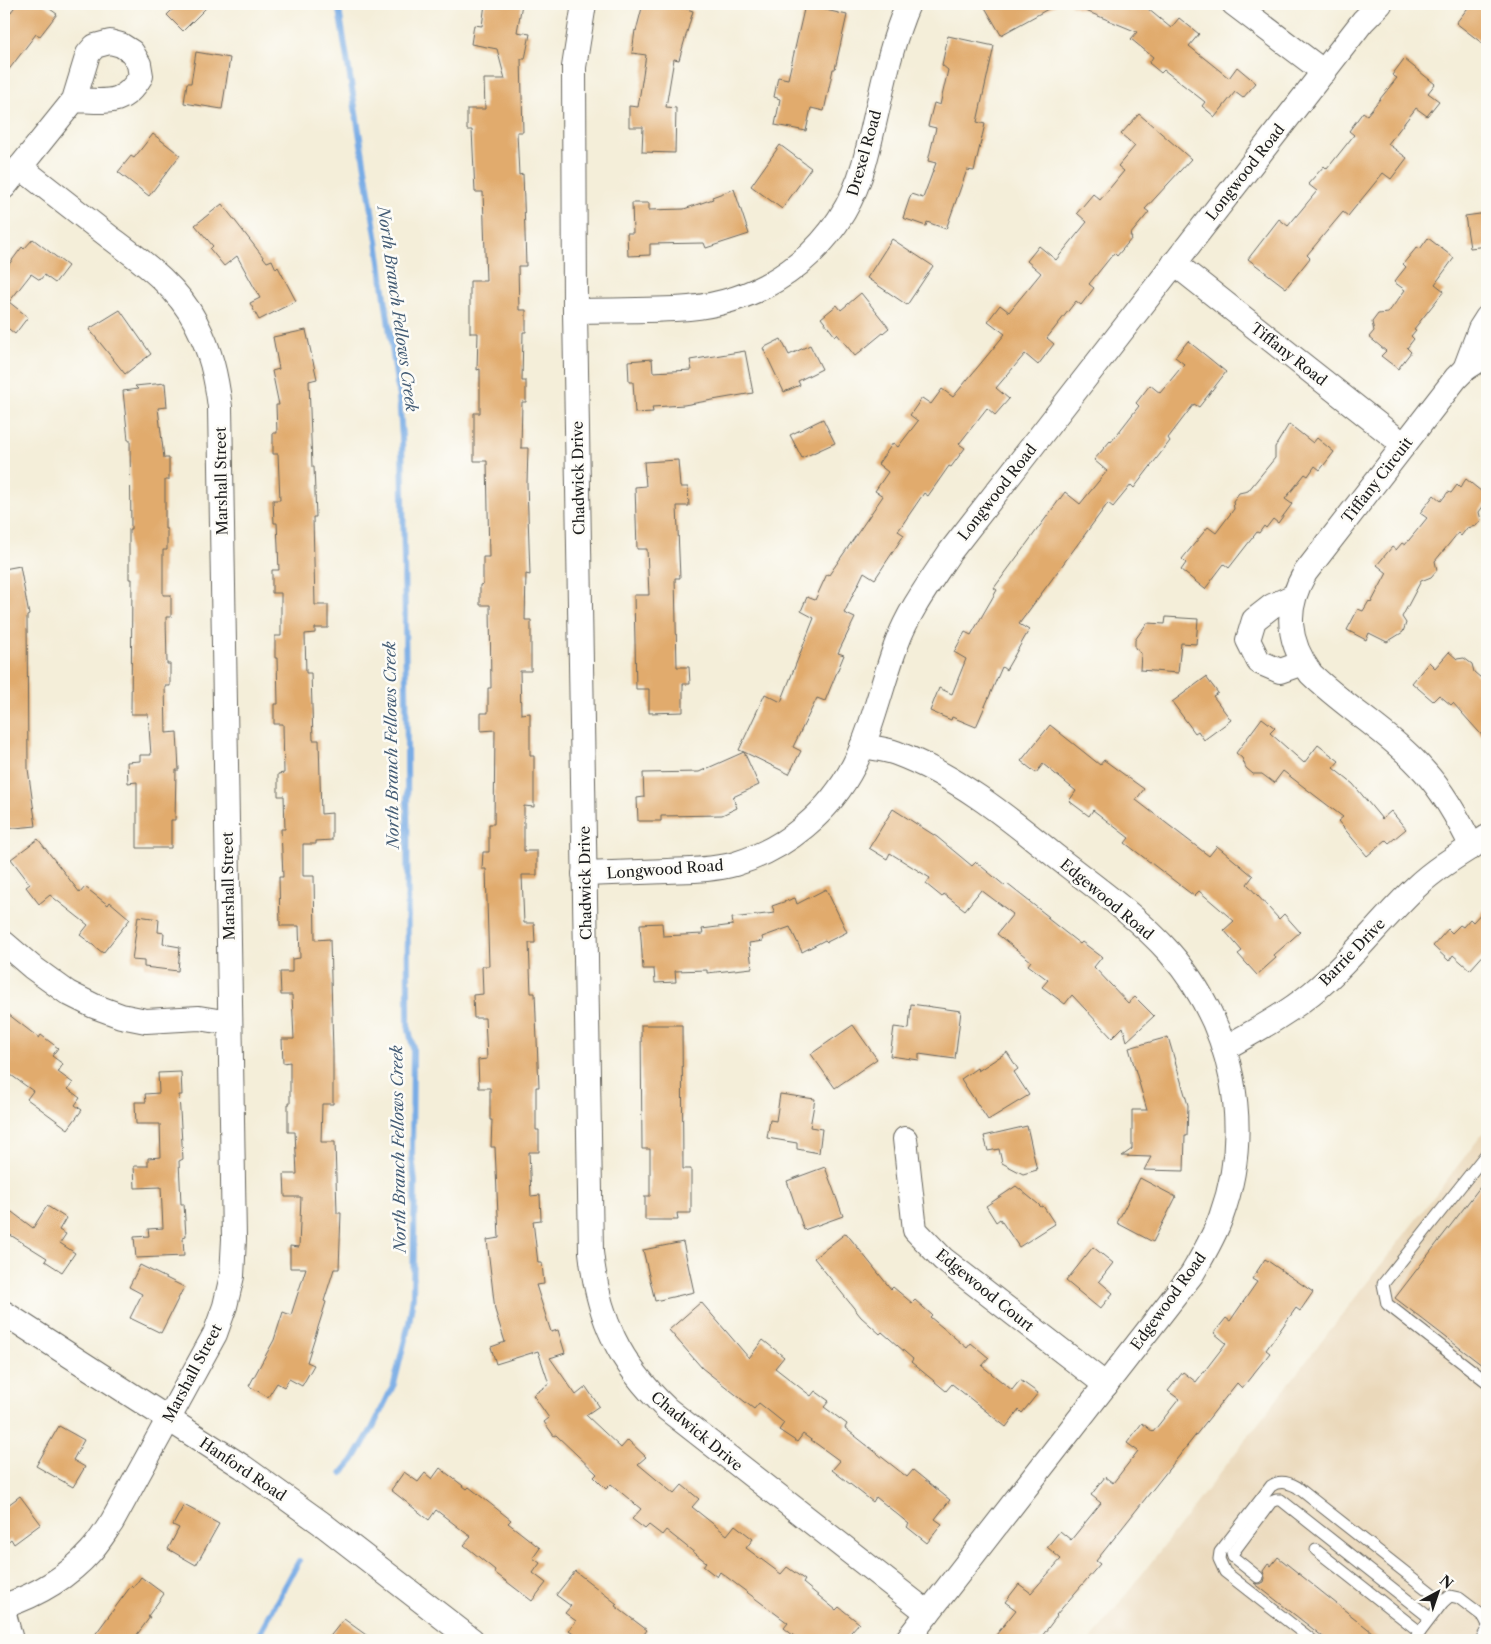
<svg xmlns="http://www.w3.org/2000/svg" width="1491" height="1644" viewBox="0 0 1491 1644" font-family="'Libre Caslon Text',serif">
<rect width="100%" height="100%" fill="#fdfcf7"/>
<filter id="ink" filterUnits="userSpaceOnUse"><feTurbulence type="fractalNoise" baseFrequency=".02" numOctaves="2"/><feDisplacementMap in="SourceGraphic" scale="10" xChannelSelector="R" yChannelSelector="G"/><feConvolveMatrix kernelMatrix="1 2 1 2 8 2 1 2 1" color-interpolation-filters="sRGB"/></filter>
<filter id="wash" filterUnits="userSpaceOnUse"><feTurbulence type="fractalNoise" baseFrequency=".0096" numOctaves="4" result="noise"/><feDisplacementMap in="SourceGraphic" scale="20" xChannelSelector="R" yChannelSelector="G"/><feGaussianBlur stdDeviation="1.12" result="paint"/><feColorMatrix in="noise" values="0 0 0 0 0 0 0 0 0 0 0 0 0 0 0 0 0 1.4 0 .05"/><feComposite in="paint" operator="in"/></filter>
<g filter="url(#wash)">
<rect width="100%" height="100%" fill="#f4eed9"/>
<polygon fill="#ead8ba" points="1487,1128 1487,1640 1091,1640 1352,1302"/>
<g fill="none" stroke-linecap="round" stroke-linejoin="round">
<g stroke="#78ace5" stroke-width="6">
<polyline points="338,4 377,241 399,397 402,437 407,746 408,1025 413,1048 412,1157 415,1182 413,1297 409,1323 394,1384 372,1429 354,1459 342,1473"/>
<polyline points="256,1640 299,1561"/>
</g>
</g>
<g id="blocks">
<g fill="#e1ab6d">
<polygon points="17,4 43,4 57,14 40,36 36,34 4,76 4,21"/>
<polygon points="178,4 210,4 183,31 167,15"/>
<polygon points="485,4 522,4 517,32 530,34 525,59 521,59 523,132 517,132 519,175 523,174 524,201 526,266 518,266 519,310 526,310 526,332 523,332 522,381 526,381 526,402 522,402 521,448 528,448 527,483 530,575 526,574 525,620 531,620 531,671 520,671 521,714 530,713 530,756 534,756 534,807 524,806 524,851 537,851 537,875 522,875 524,923 534,923 535,943 529,943 531,993 535,993 539,1087 536,1087 536,1130 539,1130 539,1152 529,1152 531,1196 540,1195 541,1220 533,1221 538,1263 542,1263 544,1284 536,1285 551,1332 558,1330 565,1353 550,1358 576,1395 586,1387 599,1406 586,1415 621,1448 628,1440 646,1457 638,1464 674,1494 682,1485 699,1499 692,1507 727,1535 735,1525 753,1539 746,1548 781,1574 787,1567 805,1580 803,1583 836,1610 839,1607 859,1623 844,1640 799,1640 784,1628 788,1623 720,1572 717,1577 703,1566 706,1562 666,1530 662,1535 649,1525 645,1529 632,1519 641,1509 611,1484 606,1489 594,1477 597,1474 556,1435 554,1436 544,1422 549,1418 533,1395 549,1384 538,1351 496,1364 491,1347 505,1342 495,1310 487,1240 499,1238 495,1147 491,1147 492,1120 490,1120 490,1088 479,1088 478,1060 487,1059 485,1018 474,1018 473,995 483,994 482,966 489,966 486,869 482,869 483,852 489,852 489,824 494,824 495,730 481,731 481,713 488,713 488,688 491,688 490,605 480,605 480,585 483,584 483,557 489,557 487,461 474,461 474,413 480,413 480,369 477,370 478,333 470,333 470,281 486,281 483,192 475,192 472,130 467,130 467,109 485,109 484,79 505,79 497,49 471,44 474,25 482,26"/>
<polygon points="643,4 682,4 681,7 693,11 679,60 674,59 666,107 676,108 675,153 642,152 643,127 629,127 629,106 638,107 646,55 632,53 635,30 636,31"/>
<polygon points="983,4 1057,4 1001,35"/>
<polygon points="1069,4 1142,4 1171,28 1179,18 1199,34 1189,46 1229,78 1237,67 1256,83 1243,98 1235,92 1215,117 1202,106 1205,102 1164,70 1161,73 1149,63 1153,57 1131,39 1137,32"/>
<polygon points="1471,4 1487,4 1487,47 1456,23"/>
<polygon points="805,5 847,15 835,69 833,69 824,111 811,108 806,131 775,125 780,99 774,97 778,77 788,79"/>
<polygon points="948,36 994,46 977,122 985,124 974,171 967,170 946,229 927,222 926,226 903,218 911,194 923,198 936,163 928,161 936,128 928,126 934,103 940,105 948,70 942,65"/>
<polygon points="196,52 230,58 222,109 184,103 187,83 191,83"/>
<polygon points="1404,59 1435,84 1428,93 1439,101 1427,116 1416,108 1388,144 1407,158 1391,179 1383,173 1348,216 1343,212 1307,255 1310,258 1286,288 1248,259 1279,219 1288,226 1317,191 1308,184 1324,166 1327,169 1354,135 1349,131 1363,112 1367,115 1397,78 1392,75"/>
<polygon points="1139,114 1191,159 1145,209 1149,212 1130,235 1132,238 1117,256 1114,253 1089,284 1094,288 1081,305 1076,301 1047,338 1054,344 1038,365 1025,354 996,388 1009,399 995,415 987,408 959,444 965,448 951,467 949,466 928,496 924,493 898,531 904,535 875,579 864,572 844,613 855,618 838,653 844,655 825,701 817,698 793,747 801,751 789,774 744,752 759,785 733,797 737,808 722,815 661,816 661,821 638,821 637,798 644,797 643,773 699,772 744,752 739,750 765,694 781,702 814,618 801,611 807,597 815,600 827,574 829,575 883,496 875,491 888,472 878,464 893,443 898,447 918,421 910,415 922,398 931,404 942,389 953,397 1005,334 988,321 1000,305 1009,312 1041,273 1027,261 1039,246 1056,260 1087,222 1077,213 1093,194 1100,200 1124,171 1118,166 1135,146 1121,134"/>
<polygon points="153,134 180,155 149,196 118,172 131,156 134,158"/>
<polygon points="780,145 811,168 782,209 751,186"/>
<polygon points="734,189 749,234 706,248 704,243 650,244 650,255 628,256 627,233 633,233 632,203 649,203 649,210 684,209 713,199 712,197"/>
<polygon points="222,204 267,262 272,260 276,269 278,267 296,301 259,320 250,303 260,298 237,256 224,266 210,249 213,246 195,225"/>
<polygon points="1487,213 1487,246 1470,248 1465,216"/>
<polygon points="1428,238 1454,258 1435,284 1444,291 1414,329 1416,330 1411,336 1414,339 1407,348 1411,352 1398,369 1381,356 1386,351 1369,337 1374,331 1372,322 1378,314 1388,313 1405,290 1394,282 1406,267 1403,264 1417,247 1420,249"/>
<polygon points="33,239 68,266 55,283 44,275 40,280 31,274 9,302 28,317 15,334 4,325 4,271 22,247 24,249"/>
<polygon points="892,239 933,266 907,305 867,278"/>
<polygon points="861,293 889,328 855,356 837,334 835,336 821,318 837,305 841,310"/>
<polygon points="120,310 151,354 125,374 89,329"/>
<polygon points="306,330 317,379 309,381 312,467 314,467 316,517 313,517 315,605 328,605 328,628 315,628 315,633 305,634 306,673 311,673 313,740 319,740 321,814 332,813 332,840 316,841 316,844 303,844 303,876 314,876 315,940 330,939 333,1053 333,1104 322,1104 321,1142 335,1142 337,1213 341,1213 339,1269 334,1269 324,1301 326,1302 307,1362 314,1365 302,1386 289,1379 284,1387 277,1383 268,1397 249,1386 274,1340 283,1312 291,1315 306,1268 290,1268 290,1246 299,1247 301,1197 285,1197 284,1174 297,1174 295,1132 288,1132 288,1104 290,1104 290,1062 283,1063 282,1039 294,1039 292,995 281,995 280,972 292,972 292,959 300,958 299,926 280,926 279,877 283,877 281,829 285,829 284,796 278,796 278,774 284,773 283,724 274,724 274,704 278,704 277,658 275,658 275,636 281,636 281,593 272,593 272,570 279,570 277,523 274,523 273,500 280,500 278,454 273,454 273,433 277,433 276,405 279,405 272,371 279,369 273,337"/>
<polygon points="781,339 789,355 810,345 822,369 798,381 800,385 784,392 763,348"/>
<polygon points="1188,341 1226,372 1199,407 1194,404 1168,438 1170,441 1134,488 1131,485 1113,507 1108,503 1019,624 1029,630 1006,670 1002,667 976,727 952,717 951,720 930,711 939,688 952,694 966,659 954,652 965,632 971,635 997,590 994,588 1065,492 1080,504 1107,471 1094,460 1110,441 1111,442 1139,406 1136,403 1150,385 1160,393 1184,364 1175,357"/>
<polygon points="745,351 753,393 684,405 652,407 653,412 635,413 633,382 629,382 628,361 652,359 653,372 692,370 690,360"/>
<polygon points="165,383 167,407 158,408 164,458 169,458 169,480 165,480 165,529 167,529 167,550 163,550 163,595 171,595 171,617 166,617 167,664 170,664 170,686 165,686 166,733 177,732 179,770 176,770 175,820 171,820 171,848 137,848 137,782 128,783 127,762 140,761 140,755 151,755 148,714 131,714 132,579 129,579 129,529 131,529 130,440 128,440 123,391 138,389 135,386"/>
<polygon points="823,419 835,443 802,458 790,435"/>
<polygon points="1289,424 1313,443 1317,438 1334,452 1320,470 1315,466 1308,476 1305,474 1285,499 1292,504 1278,523 1273,519 1266,528 1264,526 1259,533 1257,532 1229,568 1224,564 1205,589 1181,570 1186,563 1182,559 1208,527 1216,533 1234,509 1233,501 1239,493 1248,491 1275,458 1275,447"/>
<polygon points="678,460 680,487 688,487 689,506 677,506 680,578 675,578 677,667 689,667 690,684 683,684 683,712 649,713 649,689 636,689 634,595 649,595 647,549 637,549 635,487 646,486 644,462"/>
<polygon points="1466,479 1487,496 1487,501 1479,512 1481,520 1476,526 1467,528 1461,536 1458,533 1435,561 1437,570 1431,577 1421,581 1402,617 1406,623 1403,632 1387,642 1369,633 1366,640 1347,630 1358,609 1363,611 1369,601 1371,603 1387,573 1377,565 1392,547 1396,550 1402,543 1405,545 1427,518 1420,513 1434,495 1441,501 1448,492 1451,493 1457,485 1460,488"/>
<polygon points="20,566 29,615 27,616 28,769 36,826 4,829 4,569"/>
<polygon points="1166,617 1198,619 1196,644 1181,643 1178,673 1140,670 1141,653 1135,648 1135,640 1147,623 1165,624"/>
<polygon points="1449,652 1457,659 1464,658 1472,664 1474,672 1487,683 1487,741 1453,703 1451,705 1439,695 1433,701 1412,683 1429,662 1435,668"/>
<polygon points="1206,677 1218,693 1213,696 1231,720 1204,740 1198,731 1195,733 1172,702"/>
<polygon points="1262,718 1275,728 1270,733 1304,763 1318,745 1339,761 1333,768 1353,784 1382,819 1391,811 1406,829 1389,843 1386,840 1367,856 1338,821 1343,817 1283,771 1274,783 1262,774 1253,774 1246,768 1242,758 1236,753"/>
<polygon points="1050,725 1100,765 1104,760 1144,789 1136,800 1209,856 1217,846 1253,876 1247,884 1279,919 1284,914 1300,932 1274,955 1276,958 1257,975 1238,954 1242,951 1224,930 1234,921 1199,891 1194,896 1125,843 1129,838 1093,810 1089,816 1069,801 1076,791 1043,764 1036,773 1021,761"/>
<polygon points="893,809 937,837 972,866 976,862 1005,886 1007,884 1049,917 1047,918 1080,944 1082,942 1102,957 1094,967 1128,1003 1135,997 1154,1016 1127,1041 1123,1027 1112,1038 1072,995 1065,1004 1042,987 1048,980 1028,965 1031,961 997,934 1013,914 981,890 965,910 944,894 942,897 926,884 930,878 890,853 887,859 869,848"/>
<polygon points="38,839 80,893 85,887 108,905 110,902 130,919 103,953 80,935 88,925 50,895 39,904 26,887 30,884 11,859"/>
<polygon points="826,889 847,932 827,942 825,940 802,952 790,927 762,937 763,941 749,943 752,968 707,973 707,970 675,971 676,982 655,983 654,969 643,969 640,924 662,923 663,936 703,934 702,929 733,925 732,918 775,913 772,906 795,898 797,904"/>
<polygon points="1487,907 1487,951 1470,970 1453,955 1449,961 1433,946 1448,929 1452,933 1460,925 1463,927 1470,919 1473,922"/>
<polygon points="138,916 159,919 158,932 164,933 163,944 180,947 178,971 144,967 144,961 132,960"/>
<polygon points="911,1004 961,1011 955,1059 919,1054 919,1060 890,1056 894,1027 909,1029"/>
<polygon points="4,1011 39,1038 41,1035 58,1048 52,1056 63,1064 58,1072 73,1083 68,1089 80,1098 75,1105 82,1110 68,1129 27,1099 33,1091 4,1070"/>
<polygon points="641,1025 682,1025 683,1169 691,1169 691,1213 677,1213 678,1220 645,1220 645,1196 650,1196 650,1149 642,1149"/>
<polygon points="853,1025 877,1059 835,1088 811,1054"/>
<polygon points="1168,1037 1188,1105 1187,1136 1185,1136 1184,1171 1144,1170 1151,1157 1122,1156 1132,1149 1132,1110 1147,1110 1129,1048"/>
<polygon points="1007,1052 1018,1069 1014,1072 1029,1095 988,1120 961,1079 977,1068 978,1071"/>
<polygon points="181,1072 182,1095 179,1095 183,1159 179,1161 181,1204 184,1204 186,1236 183,1237 184,1256 136,1258 134,1237 149,1236 148,1229 163,1228 161,1187 135,1188 134,1166 148,1166 148,1158 161,1157 160,1124 136,1124 135,1102 146,1102 145,1094 159,1093 158,1073"/>
<polygon points="780,1094 815,1099 810,1127 822,1129 819,1153 797,1149 797,1143 767,1138 770,1120 776,1121"/>
<polygon points="1027,1126 1037,1170 1023,1174 1002,1163 999,1149 988,1151 984,1136"/>
<polygon points="825,1167 843,1216 804,1230 787,1181"/>
<polygon points="1140,1178 1176,1197 1153,1242 1117,1223"/>
<polygon points="1487,1178 1487,1369 1395,1298"/>
<polygon points="1016,1186 1038,1204 1041,1207 1043,1206 1055,1224 1019,1247 1000,1219 996,1222 986,1206"/>
<polygon points="4,1206 33,1228 47,1206 66,1218 59,1230 66,1234 60,1243 75,1253 62,1272 45,1261 47,1258 4,1231"/>
<polygon points="846,1233 891,1289 893,1287 912,1303 915,1300 932,1315 930,1317 967,1348 971,1343 989,1358 982,1366 1012,1390 1020,1380 1038,1393 1022,1413 1019,1410 1006,1427 952,1384 946,1391 911,1362 913,1359 882,1332 880,1334 861,1317 814,1258"/>
<polygon points="683,1242 694,1292 655,1301 643,1250"/>
<polygon points="1093,1247 1113,1263 1099,1281 1113,1293 1100,1309 1066,1281"/>
<polygon points="1265,1259 1313,1292 1300,1311 1296,1308 1266,1350 1270,1353 1242,1388 1237,1383 1096,1561 1100,1564 1056,1615 1057,1616 1039,1640 992,1640 1016,1610 1005,1602 1019,1584 1031,1593 1061,1559 1047,1547 1060,1531 1071,1540 1101,1503 1091,1495 1105,1477 1113,1483 1138,1451 1127,1443 1142,1423 1153,1432 1179,1399 1168,1391 1183,1372 1196,1382 1226,1343 1214,1333 1226,1318 1230,1321 1257,1282 1252,1279"/>
<polygon points="140,1265 184,1287 161,1333 130,1318 142,1294 129,1287"/>
<polygon points="701,1302 749,1358 763,1340 784,1357 775,1368 811,1396 815,1391 829,1401 824,1407 847,1424 845,1428 907,1477 913,1470 950,1500 935,1519 942,1524 927,1543 907,1527 909,1524 876,1497 873,1502 832,1470 840,1461 803,1434 797,1442 779,1430 784,1423 759,1403 754,1409 702,1368 669,1330"/>
<polygon points="59,1426 84,1440 73,1460 85,1467 73,1487 36,1466"/>
<polygon points="440,1468 467,1489 469,1487 511,1520 508,1523 540,1548 533,1558 540,1563 533,1573 546,1583 532,1601 494,1572 495,1570 464,1545 471,1537 436,1510 429,1520 391,1490 404,1472 418,1482 425,1473 432,1479"/>
<polygon points="20,1496 41,1524 14,1544 11,1539 4,1545 4,1508"/>
<polygon points="184,1505 219,1524 196,1565 168,1549 179,1528 173,1525"/>
<polygon points="1278,1557 1382,1640 1327,1640 1254,1583 1260,1584 1264,1582 1265,1578 1263,1571 1268,1564 1271,1566"/>
<polygon points="575,1571 617,1604 615,1606 647,1630 640,1640 583,1640 569,1630 576,1621 565,1613 571,1606 556,1595"/>
<polygon points="141,1577 164,1594 148,1616 150,1617 133,1640 91,1640 131,1586 133,1588"/>
<polygon points="344,1619 373,1640 327,1640"/>
</g>
</g>
</g>
<g filter="url(#ink)">
<use href="#blocks" fill-opacity="0" stroke="#68665e" stroke-width="1"/>
<g fill="none" stroke-linecap="round" stroke-linejoin="round">
<defs>
<g id="service">
<polyline points="1487,1153 1383,1284 1387,1304 1487,1382"/>
<polyline points="1316,1550 1420,1632"/>
<polyline points="1258,1577 1233,1557 1232,1554 1271,1502 1276,1500 1281,1500 1430,1618"/>
<path d="M1312 1640 1225 1572 1219 1559 1220 1552 1271 1486C1279 1480 1288 1482 1297 1487L1443 1602"/>
<polyline points="1414,1640 1443,1602 1450,1596 1459,1598 1484,1617 1487,1623"/>
<polyline points="1481,1640 1487,1629"/>
</g>
<g id="minor">
<path d="M584 4 574 67 575 311 591 1252C598 1319 619 1363 667 1409L928 1613"/>
<polyline points="1234,4 1324,72"/>
<path d="M4 187 74 100 88 54 95 46 110 42 121 45 132 52 139 64 141 76C123 107 106 101 74 100"/>
<polyline points="1174,263 1404,445"/>
<path d="M575 311C613 310 651 311 689 308 773 300 841 245 864 164 879 110 886 55 908 4"/>
<polyline points="1465,369 1480,329 1487,318"/>
<polyline points="1294,596 1272,606 1254,620 1248,640 1259,662 1280,671 1303,663"/>
<path d="M862 746C873 748 885 749 896 753 955 775 1005 815 1054 855 1092 885 1137 916 1169 952 1233 1024 1254 1126 1221 1217 1214 1237 1203 1255 1192 1274L907 1640"/>
<path d="M1472 847C1459 820 1445 794 1425 772 1392 734 1347 709 1311 674 1287 641 1284 609 1305 573L1456 378 1465 369 1487 355"/>
<path d="M584 874C612 873 640 872 668 871 690 870 713 870 735 864 786 849 830 812 854 765 873 728 882 682 897 643 909 610 931 581 950 552L1363 21 1380 4"/>
<polyline points="4,943 32,967 68,993 94,1006 121,1016 146,1021 199,1018 230,1023"/>
<path d="M1225 1048C1255 1031 1285 1015 1312 993 1350 962 1380 921 1416 887 1437 867 1462 853 1487 837"/>
<polyline points="905,1139 915,1230 943,1259 1106,1385"/>
<polyline points="4,1313 243,1467 321,1523 472,1640"/>
<path d="M4 1606C37 1595 67 1578 91 1551 99 1542 105 1532 112 1522L215 1334 225 1306 232 1276 234 1239 220 407C216 375 211 352 196 323 177 285 140 260 107 235 78 212 49 190 20 167"/>
<polyline points="4,1614 11,1640"/>
</g>
</defs>
<use href="#service" stroke="#68665e" stroke-width="13"/>
<use href="#minor" stroke="#68665e" stroke-width="26"/>
<use href="#service" stroke="#fff" stroke-width="11"/>
<use href="#minor" stroke="#fff" stroke-width="24"/>
</g>
</g>
<g text-anchor="middle" dominant-baseline="central" stroke-width="5" stroke-linejoin="round" paint-order="stroke">
<g font-size="15" fill="#1c1c1c" stroke="#fdfcf7">
<text transform="translate(864 153) rotate(-74)">Drexel Road</text>
<text transform="translate(1245 172) rotate(-52)">Longwood Road</text>
<text transform="translate(1289 354) rotate(38)">Tiffany Road</text>
<text transform="translate(578 478) rotate(-91)">Chadwick Drive</text>
<text transform="translate(1377 480) rotate(-52)">Tiffany Circuit</text>
<text transform="translate(221 481) rotate(-91)">Marshall Street</text>
<text transform="translate(997 492) rotate(-52)">Longwood Road</text>
<text transform="translate(665 869) rotate(-4)">Longwood Road</text>
<text transform="translate(585 883) rotate(-91)">Chadwick Drive</text>
<text transform="translate(228 886) rotate(-91)">Marshall Street</text>
<text transform="translate(1107 899) rotate(40)">Edgewood Road</text>
<text transform="translate(1352 952) rotate(-46)">Barrie Drive</text>
<text transform="translate(985 1290) rotate(39)">Edgewood Court</text>
<text transform="translate(1168 1301) rotate(-54)">Edgewood Road</text>
<text transform="translate(192 1373) rotate(-62)">Marshall Street</text>
<text transform="translate(697 1431) rotate(40)">Chadwick Drive</text>
<text transform="translate(243 1469) rotate(34)">Hanford Road</text>
</g>
<g font-size="16" font-style="italic" fill="#455d76" stroke="#fdfcf7">
<text transform="translate(398 309) rotate(82)">North Branch Fellows Creek</text>
<text transform="translate(391 745) rotate(-91)">North Branch Fellows Creek</text>
<text transform="translate(398 1149) rotate(-91)">North Branch Fellows Creek</text>
</g>
</g>
<rect width="1491" height="1644" fill="none" stroke="#fdfcf7" stroke-width="20"/>
<g transform="translate(1438 1592) rotate(40)" stroke="#fdfcf7" stroke-width="4" paint-order="stroke">
<path d="M0-4L9 19L0 12L-9 19Z" fill="#1c1c1c"/>
<text y="-8" font-size="14" font-weight="bold" text-anchor="middle" fill="#1c1c1c">N</text>
</g>
</svg>
